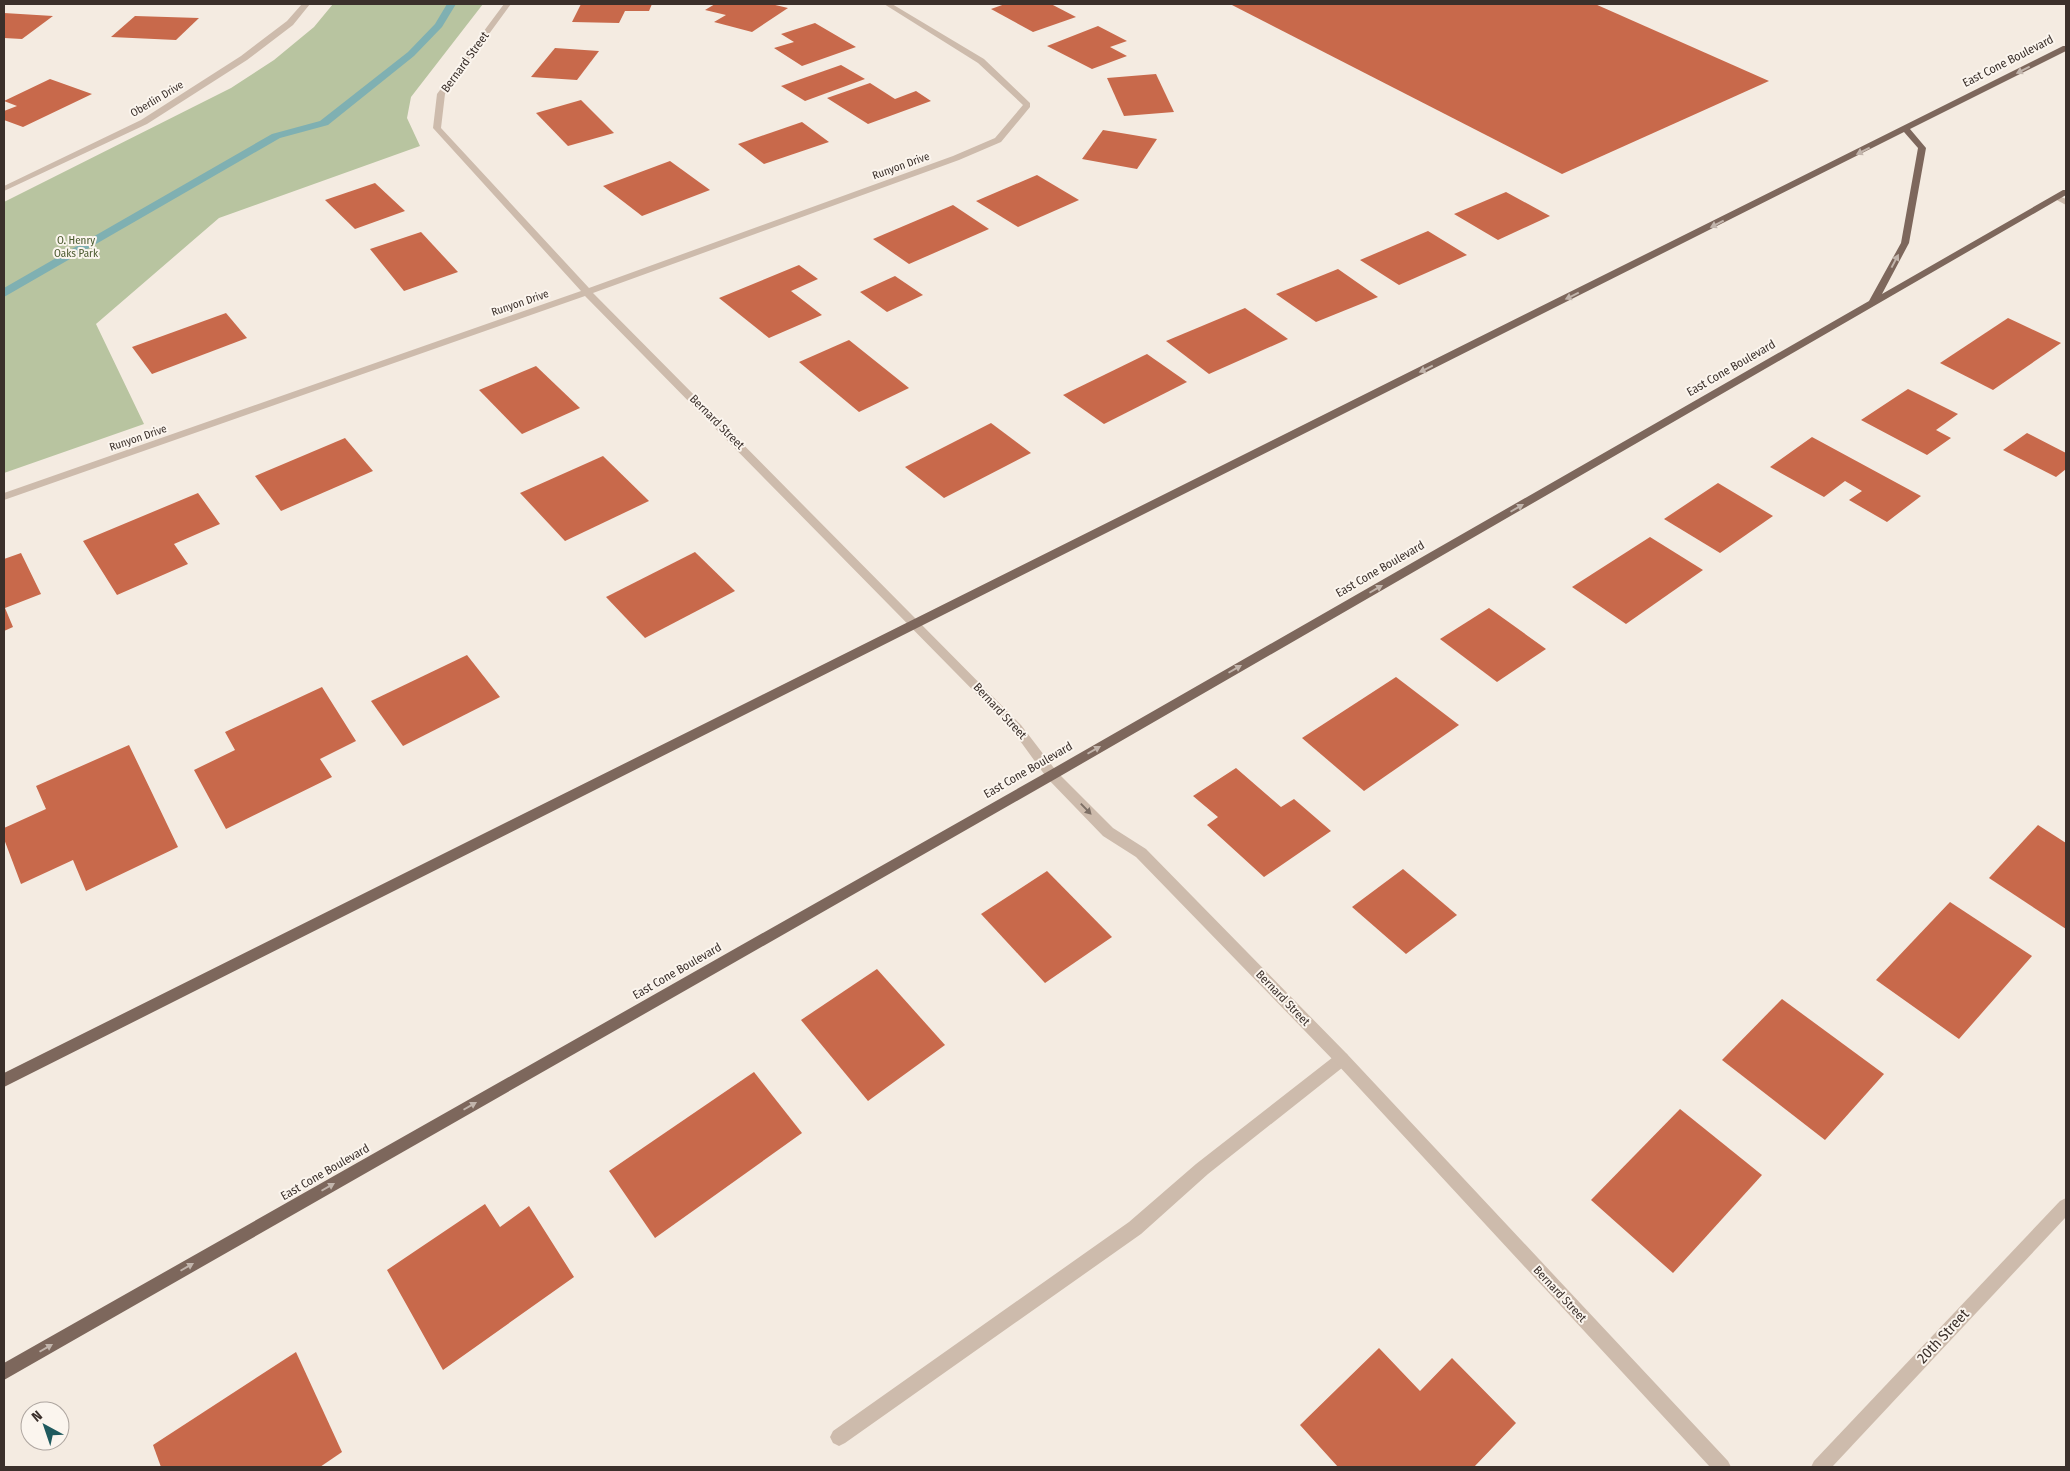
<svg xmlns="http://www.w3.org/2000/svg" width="2070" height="1471" viewBox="0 0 2070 1471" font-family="'Fira Sans Condensed',sans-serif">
<rect width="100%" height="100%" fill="#f4ebe1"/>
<polygon fill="#b8c4a0" points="333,4 483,4 411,97 407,118 420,146 219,218 96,324 144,424 4,473 4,202 231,88 274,60 314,27"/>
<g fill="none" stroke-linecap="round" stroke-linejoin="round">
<polygon fill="#7fb0b2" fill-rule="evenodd" points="447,4 456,4 442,27 414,56 328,125 280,138 4,297 4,288 272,134 320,121 408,52 435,24"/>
</g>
<g fill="#c8694b">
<polygon points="581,4 652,4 649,11 625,11 619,23 572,22"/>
<polygon points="715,4 771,4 788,8 752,32 714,22 726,15 705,10"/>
<polygon points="1005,4 1051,4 1076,17 1033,32 991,9"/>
<polygon points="1230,4 1595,4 1769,81 1562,174"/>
<polygon points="4,13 53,16 22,39 4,38"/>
<polygon points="135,16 199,18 176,40 111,37"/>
<polygon points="815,23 856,47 802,66 774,48 794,42 781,34"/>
<polygon points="1098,26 1127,41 1110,47 1127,56 1092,69 1047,46"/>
<polygon points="555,48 599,51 577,80 531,77"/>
<polygon points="841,65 865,79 805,101 781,86"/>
<polygon points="1156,74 1174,112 1124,116 1107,78"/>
<polygon points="50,79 92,94 23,127 4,120 4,111 17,106 4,101"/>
<polygon points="870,83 895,99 916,91 931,101 868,124 827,98"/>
<polygon points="581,100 614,133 568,146 536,113"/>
<polygon points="802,122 829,142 764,164 738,144"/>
<polygon points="1103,130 1157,139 1137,169 1082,159"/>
<polygon points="670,161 710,190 642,216 603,186"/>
<polygon points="1037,175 1079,200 1018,227 976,201"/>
<polygon points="375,183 405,211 355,229 325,200"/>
<polygon points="1506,192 1550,216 1498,240 1454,214"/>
<polygon points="953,205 989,229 909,264 873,239"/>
<polygon points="1428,231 1467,255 1399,285 1360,260"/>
<polygon points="421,232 458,272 404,291 370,249"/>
<polygon points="799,265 818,279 791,291 822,315 769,338 719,298"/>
<polygon points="1338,269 1378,297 1316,322 1276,294"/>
<polygon points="895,276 923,295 887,312 860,292"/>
<polygon points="1245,308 1288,339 1209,374 1166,341"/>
<polygon points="226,313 247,338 152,374 132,347"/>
<polygon points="2008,318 2061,343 1993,390 1940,363"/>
<polygon points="849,340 909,388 859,412 799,362"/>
<polygon points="1147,354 1187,382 1104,424 1063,395"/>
<polygon points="536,366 580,408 522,434 479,390"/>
<polygon points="1908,389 1958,414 1936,430 1951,438 1927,455 1861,420"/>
<polygon points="991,423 1031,453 944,498 905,467"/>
<polygon points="2027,433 2066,453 2066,469 2056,477 2003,450"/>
<polygon points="1812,437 1921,496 1887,522 1849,500 1862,491 1845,481 1824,497 1770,467"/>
<polygon points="345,438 373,471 281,511 255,476"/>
<polygon points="603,456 649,501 565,541 520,493"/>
<polygon points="1718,483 1773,516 1720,553 1664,519"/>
<polygon points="198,493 220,524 174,544 188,564 117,595 83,541"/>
<polygon points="1650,537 1703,570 1626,624 1572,587"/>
<polygon points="695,552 735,591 645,638 606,597"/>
<polygon points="21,553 41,594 5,608 13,627 4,631 4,559"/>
<polygon points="1489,608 1546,649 1497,682 1440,639"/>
<polygon points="467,655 500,697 403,746 371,701"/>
<polygon points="1396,677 1459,725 1364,791 1302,738"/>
<polygon points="322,687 356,741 320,759 332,777 226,829 194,770 235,750 225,732"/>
<polygon points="129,745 178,847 86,891 73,860 21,884 4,839 4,828 46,809 36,786"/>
<polygon points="1236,768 1281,807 1294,799 1331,831 1264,877 1207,825 1218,817 1193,796"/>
<polygon points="2038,825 2066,843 2066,929 1989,878"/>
<polygon points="1403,869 1457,915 1406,954 1352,907"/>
<polygon points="1047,871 1112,937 1045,983 981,914"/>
<polygon points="1950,902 2032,956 1959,1039 1876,980"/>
<polygon points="877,969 945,1045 868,1101 801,1020"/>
<polygon points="1782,999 1884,1074 1825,1140 1722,1060"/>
<polygon points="754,1072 802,1133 655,1238 609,1171"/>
<polygon points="1680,1109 1762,1175 1673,1273 1591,1200"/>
<polygon points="485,1204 500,1227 529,1206 574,1277 443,1370 387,1270"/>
<polygon points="1379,1348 1420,1391 1452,1358 1516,1423 1474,1467 1338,1467 1300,1425"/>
<polygon points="296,1352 342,1452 320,1467 161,1467 153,1445"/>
</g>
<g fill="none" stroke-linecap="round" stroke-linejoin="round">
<g fill="#cdbbac" fill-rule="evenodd">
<polygon points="2057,195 2066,199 2066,205 2053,198"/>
<polygon points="1342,1052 1347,1054 1349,1059 1347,1064 1208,1174 1141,1234 845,1443 839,1446 833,1443 830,1437 833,1431 1129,1222 1196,1164 1337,1054"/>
</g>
<g fill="#cdbbac" fill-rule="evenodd">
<polygon points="302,4 310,4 293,25 247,60 147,124 4,191 4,186 141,120 241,56 287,21"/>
<polygon points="504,4 511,4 445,94 441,128 589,288 953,156 995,138 1023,105 978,63 884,4 892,4 984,59 1030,103 1030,107 1001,142 959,160 593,293 1021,725 1057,772 1113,828 1146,849 1347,1054 1728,1461 1731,1467 1710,1467 1337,1064 1136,857 1103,836 1047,778 1013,731 585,296 4,500 4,493 581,291 433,128 437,94"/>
<polygon points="2066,1198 2066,1217 1832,1467 1811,1467 1814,1461 2060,1201"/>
</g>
<polygon fill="#7d675c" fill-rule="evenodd" points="2063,46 2066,46 2066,51 1910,129 1926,148 1909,243 1882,294 2063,190 2066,190 2066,195 1057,778 4,1380 4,1363 1047,772 1869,301 1901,243 1918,148 1904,132 4,1087 4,1073"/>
</g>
<defs><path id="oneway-solid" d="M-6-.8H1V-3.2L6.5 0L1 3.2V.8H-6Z" transform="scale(1.25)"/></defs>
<g fill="#c2b5ac">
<use href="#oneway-solid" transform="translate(2023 70) rotate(153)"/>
<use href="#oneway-solid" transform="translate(1863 151) rotate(153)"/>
<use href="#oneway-solid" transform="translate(1717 224) rotate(153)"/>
<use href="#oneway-solid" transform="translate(1895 261) rotate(-62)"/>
<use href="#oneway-solid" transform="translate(1572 296) rotate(154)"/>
<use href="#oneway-solid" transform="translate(1426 369) rotate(154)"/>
<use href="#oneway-solid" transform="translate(1517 508) rotate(-30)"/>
<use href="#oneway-solid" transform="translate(1376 589) rotate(-30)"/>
<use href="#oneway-solid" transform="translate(1235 669) rotate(-30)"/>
<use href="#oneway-solid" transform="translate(1094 750) rotate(-30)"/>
<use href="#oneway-solid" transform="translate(470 1106) rotate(-30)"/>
<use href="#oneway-solid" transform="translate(328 1187) rotate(-30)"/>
<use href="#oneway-solid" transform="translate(187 1267) rotate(-30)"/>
<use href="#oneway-solid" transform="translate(46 1348) rotate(-30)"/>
</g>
<use fill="#7d6f65" href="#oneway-solid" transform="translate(1086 809) rotate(46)"/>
<g text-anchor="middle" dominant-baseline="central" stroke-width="4" stroke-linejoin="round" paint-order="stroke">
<g font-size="11" fill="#3b302b" stroke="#fbf5ee">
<text transform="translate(157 99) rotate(-31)">Oberlin Drive</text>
<text transform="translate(901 166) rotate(-20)">Runyon Drive</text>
<text transform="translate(520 303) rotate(-19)">Runyon Drive</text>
<text transform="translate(138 438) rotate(-19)">Runyon Drive</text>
</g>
<g font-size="11" fill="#4a5a2e" stroke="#fbf5ee">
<text x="76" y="240">O. Henry<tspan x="76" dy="13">Oaks Park</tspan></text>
</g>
<g font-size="12" fill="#3b302b" stroke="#fbf5ee">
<text transform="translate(2008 61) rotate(-27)">East Cone Boulevard</text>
<text transform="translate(465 62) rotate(-54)">Bernard Street</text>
<text transform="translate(1731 368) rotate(-30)">East Cone Boulevard</text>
<text transform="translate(717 422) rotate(45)">Bernard Street</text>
<text transform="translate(1380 569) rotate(-30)">East Cone Boulevard</text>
<text transform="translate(1000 711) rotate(47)">Bernard Street</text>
<text transform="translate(1028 770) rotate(-30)">East Cone Boulevard</text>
<text transform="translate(677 971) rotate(-30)">East Cone Boulevard</text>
<text transform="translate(1283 998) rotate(46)">Bernard Street</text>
<text transform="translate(325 1172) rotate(-30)">East Cone Boulevard</text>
<text transform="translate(1560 1294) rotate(47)">Bernard Street</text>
</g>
<g font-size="15" fill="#3b302b" stroke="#fbf5ee">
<text transform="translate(1943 1336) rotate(-47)">20th Street</text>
</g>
</g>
<rect width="2070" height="1471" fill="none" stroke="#3b302b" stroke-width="10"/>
<g transform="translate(45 1426) rotate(320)"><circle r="24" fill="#fbf5ee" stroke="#aea6a0"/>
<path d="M0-4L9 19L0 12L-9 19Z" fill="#1f5a5e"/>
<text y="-8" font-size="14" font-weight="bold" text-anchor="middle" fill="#3b302b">N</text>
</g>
</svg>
